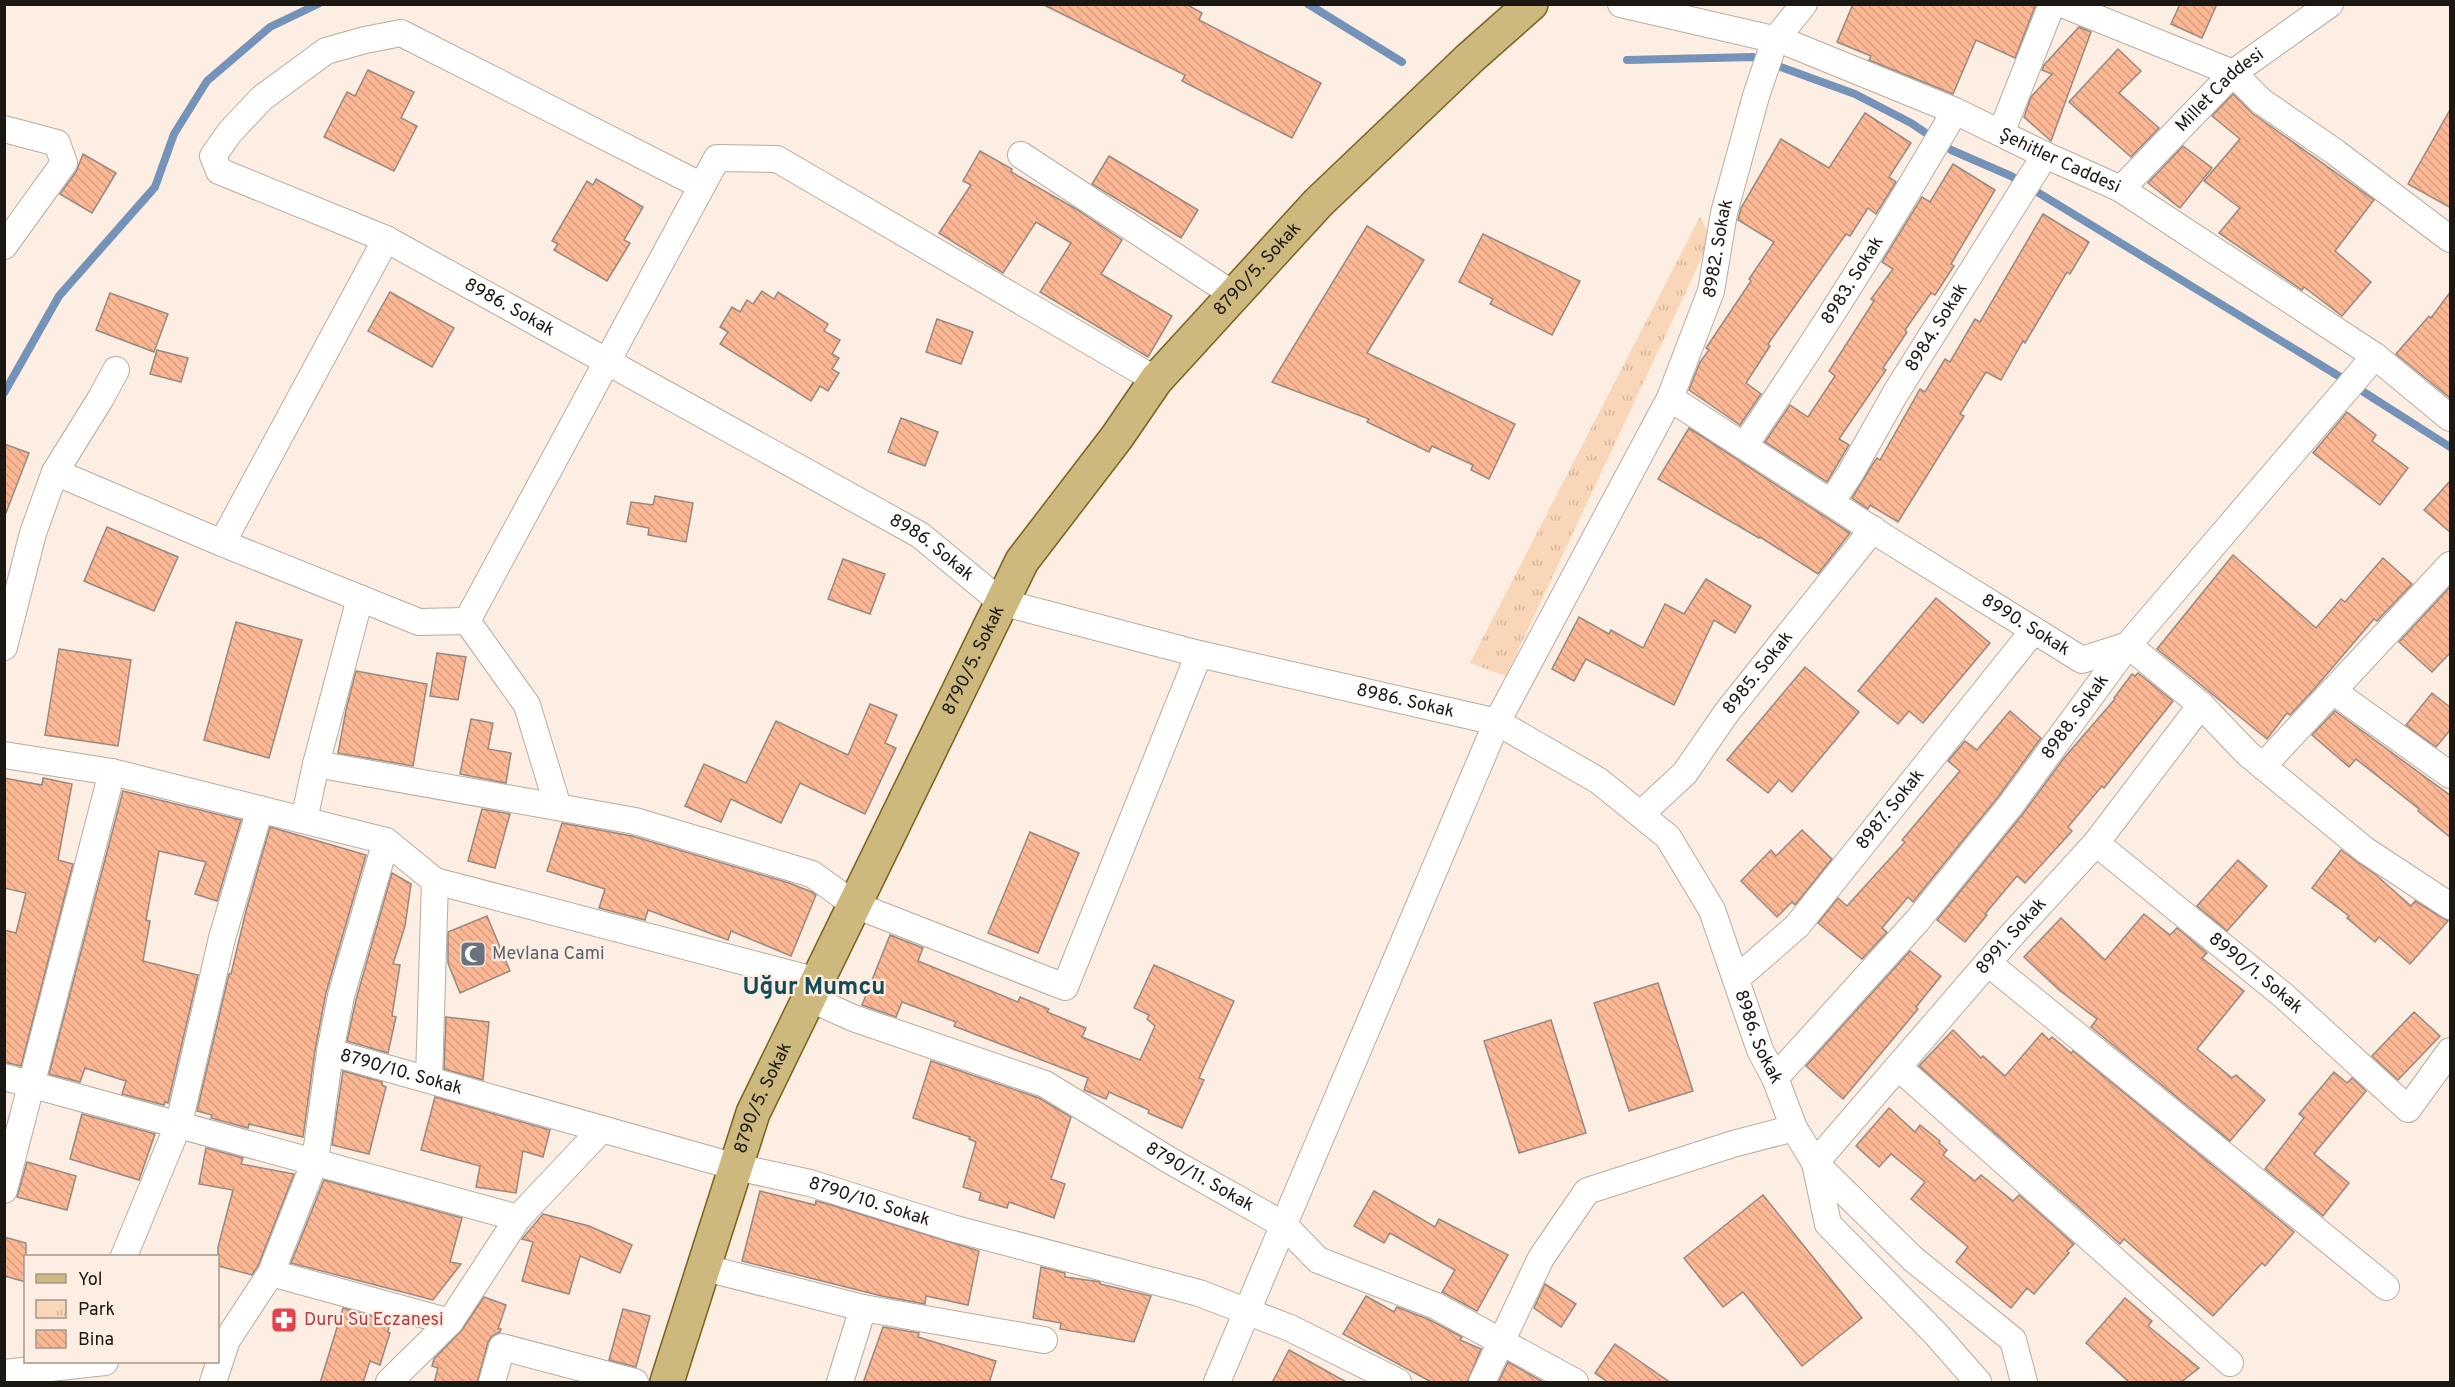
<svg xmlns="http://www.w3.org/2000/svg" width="2455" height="1387" viewBox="0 0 2455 1387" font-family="Overpass,sans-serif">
<defs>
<pattern id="park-tufts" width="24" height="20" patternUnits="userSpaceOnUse" patternTransform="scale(1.5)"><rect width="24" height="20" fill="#f9d6b7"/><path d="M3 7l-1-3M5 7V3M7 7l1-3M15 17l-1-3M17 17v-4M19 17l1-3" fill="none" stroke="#d5b79c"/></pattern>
<pattern id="building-back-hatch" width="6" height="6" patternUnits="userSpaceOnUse" patternTransform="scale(1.5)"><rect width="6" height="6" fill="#fcb895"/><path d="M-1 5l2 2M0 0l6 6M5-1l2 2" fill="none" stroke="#d79d7f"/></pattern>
</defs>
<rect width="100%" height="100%" fill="#fceee2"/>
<polygon fill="url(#park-tufts)" points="1700,217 1711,238 1506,676 1470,663"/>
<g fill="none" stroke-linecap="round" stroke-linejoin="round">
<g stroke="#7593b8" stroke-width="8">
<polyline points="1308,4 1402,62"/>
<polyline points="1627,60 1753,57 1855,94 1911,123 1951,150 2011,176 2337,375 2450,447"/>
<polyline points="4,393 59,296 155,187 174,134 207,81 270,27 318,4"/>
</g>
</g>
<g fill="url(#building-back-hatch)" stroke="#988981" stroke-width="1.5">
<polygon points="1042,4 1186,4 1202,13 1199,20 1321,83 1292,138 1182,81 1185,75"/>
<polygon points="1853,4 2036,4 2015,58 1976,40 1953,94 1869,60 1871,56 1837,42"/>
<polygon points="2180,4 2217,4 2202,38 2171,24"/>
<polygon points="2079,27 2091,32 2051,141 2024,117 2031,97 2052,74 2042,70 2044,65"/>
<polygon points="2118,49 2141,71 2119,93 2159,128 2131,157 2069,102"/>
<polygon points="368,70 414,92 401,118 417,126 394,171 324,137 347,92 355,96"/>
<polygon points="2233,94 2252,113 2374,200 2335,251 2371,282 2342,316 2304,287 2302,290 2219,233 2240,208 2204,181 2240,139 2212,116"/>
<polygon points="2451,108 2451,208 2408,184"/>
<polygon points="1865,113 1911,143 1889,177 1896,182 1876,214 1868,208 1850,236 1846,234 1768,344 1770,346 1746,383 1761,394 1740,425 1689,390 1700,362 1709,350 1706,348 1751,281 1749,279 1774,242 1738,220 1741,208 1781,139 1829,168"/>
<polygon points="2183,146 2212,168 2180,208 2148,183"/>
<polygon points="980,151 1012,169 1011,172 1076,209 1122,240 1101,274 1172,316 1148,357 1040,292 1071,243 1036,222 1003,273 939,233 971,185 963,181"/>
<polygon points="83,154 116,173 92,213 60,194 76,172"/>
<polygon points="1109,156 1198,210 1181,238 1092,184"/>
<polygon points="1953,164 1995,190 1951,264 1954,266 1935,295 1931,293 1905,330 1907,332 1883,368 1886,370 1839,439 1849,445 1827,482 1765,442 1790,405 1808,417 1835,376 1829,371 1874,301 1871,299 1893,269 1882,262 1922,197 1930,202"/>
<polygon points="596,179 643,207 624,240 630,243 607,281 554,250 558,244 552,241 587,181 593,185"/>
<polygon points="2043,214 2089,242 2070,274 2067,272 2025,343 2023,341 2001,380 1986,372 1960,414 1964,416 1898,522 1870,505 1868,509 1852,498 1874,462 1877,458 1880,460 1920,389 1925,392 1945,359 1950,362 1975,319 1980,322"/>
<polygon points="1367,226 1424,260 1367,353 1515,424 1489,479 1471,470 1473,465 1432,446 1429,452 1367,422 1369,419 1272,382"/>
<polygon points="1483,234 1580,281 1552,335 1490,304 1493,299 1459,282"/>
<polygon points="762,291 774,299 778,292 828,324 824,331 840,340 832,354 839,358 832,369 839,373 828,391 820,386 811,401 720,344 728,332 720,327 732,307 740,312 747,300 753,304"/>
<polygon points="2451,291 2451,399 2396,354 2429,316 2431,318"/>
<polygon points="390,292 454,328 432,367 368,331"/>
<polygon points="110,293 168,314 154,352 96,330"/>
<polygon points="937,319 973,332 961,364 926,352"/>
<polygon points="157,350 188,358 181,382 150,374"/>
<polygon points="2347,412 2376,435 2372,441 2408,468 2380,505 2313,453"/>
<polygon points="901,418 938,432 925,466 888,452"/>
<polygon points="1689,428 1850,533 1818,574 1760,537 1759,538 1658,479"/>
<polygon points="4,444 29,453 6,513 4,512"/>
<polygon points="2451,480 2451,533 2424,510"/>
<polygon points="655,496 693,503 686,542 648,535 649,528 627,524 631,502 653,505"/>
<polygon points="107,527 178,557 154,611 84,581"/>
<polygon points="2233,555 2316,628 2341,599 2345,602 2383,558 2412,584 2377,621 2374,619 2315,688 2290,715 2287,713 2267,739 2157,649"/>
<polygon points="843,559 885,574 870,614 828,599"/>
<polygon points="1706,579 1751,606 1735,633 1714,620 1674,705 1586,659 1574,681 1552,669 1579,617 1609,634 1611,630 1643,648 1665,604 1684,614"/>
<polygon points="2451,586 2451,652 2432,672 2399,642"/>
<polygon points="1936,598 1990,643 1923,723 1909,711 1898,724 1858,691"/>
<polygon points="236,622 302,640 269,758 204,740"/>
<polygon points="59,649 131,660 118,746 45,735"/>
<polygon points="437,653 466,657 458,700 430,696"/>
<polygon points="1805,667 1859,712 1792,792 1779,780 1768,793 1727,760"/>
<polygon points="356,671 427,684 413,766 338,753 346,710"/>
<polygon points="2138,673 2173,701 2104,788 2102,786 2068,827 2072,831 2025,883 2017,876 1985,914 1987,915 1965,942 1937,920 2022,815 2064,758 2115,699 2114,698 2132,674 2135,676"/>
<polygon points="2432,693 2451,708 2451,729 2436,747 2406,725"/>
<polygon points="870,704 897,715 885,743 896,748 865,814 800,783 781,823 731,799 721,822 685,806 704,764 746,783 776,721 848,755"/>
<polygon points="2010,711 2041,738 1998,797 1913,902 1908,897 1882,928 1887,932 1862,959 1818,923 1838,898 1847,906 1905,842 1902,840 1960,771 1948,761 1965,741 1977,750"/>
<polygon points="2335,711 2451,796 2451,838 2418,811 2419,809 2356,759 2349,767 2312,735"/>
<polygon points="471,719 493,723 488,749 511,753 506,783 460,774"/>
<polygon points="4,778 42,785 43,778 72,784 58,860 73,864 21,1066 4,1062 4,930 16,933 26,893 4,888"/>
<polygon points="123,791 241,820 217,901 195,894 206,862 159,851 146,920 150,921 143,961 198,975 168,1103 165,1102 164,1105 122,1094 126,1081 85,1068 80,1082 49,1074"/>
<polygon points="482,809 510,814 495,868 468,861"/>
<polygon points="562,823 632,836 789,883 812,892 816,895 791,956 731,931 728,940 648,910 645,920 599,908 605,889 547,871"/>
<polygon points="270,827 366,855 326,993 315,1050 303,1137 249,1124 248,1128 211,1118 212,1115 197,1111 229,974 231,974 246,911"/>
<polygon points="1802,830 1832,859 1795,905 1792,902 1777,917 1741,881 1771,850 1776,856"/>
<polygon points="1030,832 1079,853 1038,953 988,933"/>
<polygon points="2341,850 2376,875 2411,906 2415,901 2448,921 2410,964 2379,937 2375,942 2347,918 2349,916 2312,888"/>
<polygon points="2238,860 2267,886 2227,931 2197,906"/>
<polygon points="392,873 411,884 405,926 393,964 400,965 392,1016 396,1017 388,1053 347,1041 356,1000"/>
<polygon points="2144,914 2170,935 2177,928 2207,953 2202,958 2244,991 2197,1049 2232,1078 2236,1075 2265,1100 2230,1141 2091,1027 2097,1019 2059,990 2024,957 2061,918 2105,960"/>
<polygon points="487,916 510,971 460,993 448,963 448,932"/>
<polygon points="890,935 923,948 918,961 1018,1002 1020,997 1049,1009 1047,1012 1086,1028 1082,1037 1140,1060 1155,1026 1147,1019 1149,1015 1134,1008 1154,965 1234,1001 1199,1078 1204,1080 1182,1128 1148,1113 1149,1110 1109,1092 1106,1099 1084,1090 1088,1078 954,1026 956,1022 902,1002 896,1017 862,1005"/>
<polygon points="1910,951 1941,976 1916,1007 1918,1009 1843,1099 1806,1066"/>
<polygon points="1658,983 1693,1091 1629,1111 1594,1003"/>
<polygon points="2414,1012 2440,1036 2398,1080 2372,1056"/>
<polygon points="446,1017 489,1022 483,1080 444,1069"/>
<polygon points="1551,1020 1586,1133 1519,1153 1484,1041"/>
<polygon points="1953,1030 1981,1058 1983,1056 2005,1076 2042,1033 2049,1040 2052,1037 2071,1053 2073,1051 2294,1232 2265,1266 2262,1263 2213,1316 2124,1239 2120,1244 1919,1066"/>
<polygon points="931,1061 1039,1098 1071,1117 1051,1179 1065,1184 1054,1218 1009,1202 1007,1208 979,1200 981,1193 963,1187 976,1142 969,1139 970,1137 913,1118"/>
<polygon points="343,1071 382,1082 382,1085 386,1087 369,1154 332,1145"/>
<polygon points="2334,1072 2347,1083 2352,1078 2366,1091 2314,1154 2349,1183 2323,1216 2265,1169 2304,1118 2299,1114"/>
<polygon points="435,1097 550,1130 543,1157 523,1151 516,1193 476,1187 480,1166 421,1150"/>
<polygon points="1889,1108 1915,1132 1920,1125 1940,1141 1939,1143 1947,1150 1943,1155 1975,1181 1981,1175 2013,1201 2019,1195 2074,1244 2067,1251 2069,1253 2034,1294 2027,1288 2011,1308 1956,1262 1968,1247 1911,1199 1925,1182 1891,1154 1879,1167 1856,1146"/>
<polygon points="82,1114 155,1134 139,1180 70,1159"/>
<polygon points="206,1148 243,1158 241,1164 294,1174 258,1266 252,1275 218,1266 218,1247 233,1190 199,1184"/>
<polygon points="27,1162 76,1176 67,1210 17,1197"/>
<polygon points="324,1180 462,1218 450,1262 461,1264 433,1300 291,1263"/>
<polygon points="760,1191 815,1205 816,1201 828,1204 979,1251 968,1305 926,1296 925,1304 882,1296 742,1261"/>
<polygon points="1374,1191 1435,1227 1439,1219 1508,1255 1477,1311 1442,1292 1455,1270 1390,1233 1384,1243 1354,1226"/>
<polygon points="1763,1195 1862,1318 1802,1366 1743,1292 1723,1307 1684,1258"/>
<polygon points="543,1214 589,1226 632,1245 620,1273 580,1256 569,1294 522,1281 533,1242 522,1239"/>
<polygon points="4,1237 26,1243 26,1282 4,1276"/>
<polygon points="1041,1267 1065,1273 1065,1277 1094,1281 1100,1282 1100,1284 1151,1296 1134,1342 1060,1329 1061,1323 1033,1318"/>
<polygon points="1545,1284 1576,1304 1561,1327 1534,1308"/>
<polygon points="1366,1296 1394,1312 1397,1307 1430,1320 1462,1337 1460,1340 1481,1349 1467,1383 1433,1383 1343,1334"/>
<polygon points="484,1297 506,1305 498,1329 501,1329 500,1332 492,1336 488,1342 477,1383 434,1383 438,1368 432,1366 434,1359 462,1330"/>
<polygon points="2125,1298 2152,1321 2148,1326 2199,1368 2180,1383 2130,1383 2086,1343"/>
<polygon points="343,1308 390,1321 388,1332 390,1333 380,1365 370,1361 363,1383 320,1383"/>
<polygon points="623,1309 650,1316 636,1367 609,1360"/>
<polygon points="883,1327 919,1333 918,1337 996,1361 989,1383 863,1383"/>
<polygon points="1615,1344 1671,1383 1609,1383 1595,1373"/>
<polygon points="1289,1350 1348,1383 1272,1383"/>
<polygon points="1508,1362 1545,1383 1498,1383"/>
</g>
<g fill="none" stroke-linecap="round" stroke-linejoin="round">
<defs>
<g id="minor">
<path id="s1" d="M1621 4 1786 42 1955 111 2045 155 2121 189 2375 356 2450 418"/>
<polyline points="2062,4 2233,73 2261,101 2335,152 2450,239"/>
<polyline points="4,129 57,143 64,163 4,246"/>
<polyline points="2001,133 2052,4"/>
<polyline points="1021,155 1234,295"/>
<path id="s2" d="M702 186 401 33 365 40 326 51 262 98 230 132 213 156 219 171 386 239 920 535 1001 602 1199 654 1497 722 1599 781 1668 837 1712 910 1760 1050 1775 1078 1794 1128 1815 1163 1913 1259 2013 1340 2024 1382"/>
<path id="s3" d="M2121 189 2233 73 2330 4"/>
<path id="s4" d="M1670 398 1887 539 2082 660 2128 645 2201 705 2248 754 2365 850 2450 906"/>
<path id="s5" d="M1744 446C1819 337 1889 225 1955 111"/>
<polyline points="55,472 222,543 419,622 467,621"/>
<path id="s6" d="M1831 502 1850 474 1895 394 2045 155"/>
<polyline points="222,543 386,239"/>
<polyline points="4,647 33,533 55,472 101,398 116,370"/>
<polyline points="2333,691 2450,775"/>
<polyline points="4,755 112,772 386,841 435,881 429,1079"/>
<polyline points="316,764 635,821 812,874 855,905 1065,987 1199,654"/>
<polyline points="2263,766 2450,565"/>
<polyline points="558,807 527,705 467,621 717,158 777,159 1156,380"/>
<path id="s7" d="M1641 814 1685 773 1727 712 1873 529"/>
<polyline points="304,820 316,764 360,598"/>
<path id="s8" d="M2096 843 2284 996 2408 1109 2450 1051"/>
<polyline points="435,881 818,981"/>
<polyline points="1988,963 2386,1287"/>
<path id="s9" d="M1736 979 1797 926 2034 630"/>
<path id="s10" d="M809 998 853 1018 1045 1084 1169 1160 1284 1225 1318 1260 1436 1306 1575 1382"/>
<path id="s11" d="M330 1052 736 1167 810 1183 952 1228 1199 1293 1290 1328 1398 1382"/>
<polyline points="1898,1067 2230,1363"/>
<polyline points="4,1077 518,1218"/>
<path id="s12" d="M1775 1078 1917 921 2010 806 2128 645 2375 356"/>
<path id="s13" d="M1815 1163 2010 937 2096 843 2201 705"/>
<polyline points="1815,1163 1828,1224 1935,1333 1978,1382"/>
<polyline points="4,1190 112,772"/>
<polyline points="124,1256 179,1123 222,938 260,809"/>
<polyline points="705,1268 863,1308 1044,1340"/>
<polyline points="271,1273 450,1322"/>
<polyline points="4,1373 105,1362"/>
<polyline points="213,1382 227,1340 271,1273 315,1161 330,1052 341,996 386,841"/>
<polyline points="389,1382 450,1322 518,1218 602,1129"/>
<polyline points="492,1382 502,1347 635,1382"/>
<polyline points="840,1382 863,1308"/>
<path id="s14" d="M1217 1382 1497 722 1670 398 1711 291 1724 213 1756 96 1775 40 1804 4"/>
<polyline points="1482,1382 1541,1258 1587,1191 1733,1144 1794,1128"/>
</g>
<g id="major">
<path id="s15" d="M667 1382 753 1113 1022 561 1117 437 1156 380 1318 203 1470 58 1531 4"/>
</g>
</defs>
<use href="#minor" stroke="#b8ab9f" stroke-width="28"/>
<use href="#major" stroke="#796220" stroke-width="36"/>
<use href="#minor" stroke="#fff" stroke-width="26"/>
<use href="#major" stroke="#cdb97d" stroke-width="33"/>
</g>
<defs>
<symbol id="mosque-square" viewBox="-11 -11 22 22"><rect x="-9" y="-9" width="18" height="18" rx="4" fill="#6b7280" stroke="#fceee2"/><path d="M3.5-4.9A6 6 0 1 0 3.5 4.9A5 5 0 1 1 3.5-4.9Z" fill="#fff"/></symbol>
<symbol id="pharmacy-square" viewBox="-11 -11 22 22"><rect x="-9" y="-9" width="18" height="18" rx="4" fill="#e0444e" stroke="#fceee2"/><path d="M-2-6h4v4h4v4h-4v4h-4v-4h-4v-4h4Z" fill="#fff"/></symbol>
</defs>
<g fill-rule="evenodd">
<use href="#mosque-square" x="458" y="939" width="30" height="30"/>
<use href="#pharmacy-square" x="269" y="1305" width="30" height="30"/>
</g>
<g text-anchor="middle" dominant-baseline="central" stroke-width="4.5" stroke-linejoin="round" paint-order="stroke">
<g font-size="18" fill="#1b1712" stroke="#fceee2">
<text stroke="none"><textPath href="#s3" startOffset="140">Millet Caddesi</textPath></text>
<text stroke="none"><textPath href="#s1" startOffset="468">Şehitler Caddesi</textPath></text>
<text stroke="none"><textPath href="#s14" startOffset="1242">8982. Sokak</textPath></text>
<text stroke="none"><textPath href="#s15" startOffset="1272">8790/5. Sokak</textPath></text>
<text stroke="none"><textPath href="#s5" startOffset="198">8983. Sokak</textPath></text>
<text stroke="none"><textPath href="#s2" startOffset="908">8986. Sokak</textPath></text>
<text stroke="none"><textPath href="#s6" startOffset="204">8984. Sokak</textPath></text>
<text stroke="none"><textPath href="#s2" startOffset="1394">8986. Sokak</textPath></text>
<text stroke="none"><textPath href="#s4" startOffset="422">8990. Sokak</textPath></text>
<text stroke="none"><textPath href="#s15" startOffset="786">8790/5. Sokak</textPath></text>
<text stroke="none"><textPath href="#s7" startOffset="184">8985. Sokak</textPath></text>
<text stroke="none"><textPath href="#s2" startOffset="1899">8986. Sokak</textPath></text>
<text stroke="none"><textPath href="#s12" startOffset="470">8988. Sokak</textPath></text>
<text stroke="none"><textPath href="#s9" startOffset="230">8987. Sokak</textPath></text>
<text stroke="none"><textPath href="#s13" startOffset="300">8991. Sokak</textPath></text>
<text stroke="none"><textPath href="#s8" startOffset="206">8990/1. Sokak</textPath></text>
<text stroke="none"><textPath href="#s2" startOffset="2420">8986. Sokak</textPath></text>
<text stroke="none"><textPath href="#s11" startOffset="74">8790/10. Sokak</textPath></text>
<text stroke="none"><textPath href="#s15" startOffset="300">8790/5. Sokak</textPath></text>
<text stroke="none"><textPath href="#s10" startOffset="432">8790/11. Sokak</textPath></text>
<text stroke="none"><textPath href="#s11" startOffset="560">8790/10. Sokak</textPath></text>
</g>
<g font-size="18" fill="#5b616d" stroke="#fceee2" text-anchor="start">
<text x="492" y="954">Mevlana Cami</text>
</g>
<g font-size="18" fill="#be3a42" stroke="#fceee2" text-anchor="start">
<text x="304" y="1320">Duru Su Eczanesi</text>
</g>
<g font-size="24" font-weight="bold" fill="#134c58" stroke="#fceee2">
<text x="814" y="988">Uğur Mumcu</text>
</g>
</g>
<rect width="2455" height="1387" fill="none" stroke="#1b1712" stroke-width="12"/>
<rect x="24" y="1255" width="195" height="108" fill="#fceee2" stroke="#a2988f" stroke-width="1.5"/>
<rect x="36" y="1274" width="30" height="9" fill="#cdb97d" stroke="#a2988f" stroke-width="1.5"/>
<text x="78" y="1285" font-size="18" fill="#1b1712">Yol</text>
<rect x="36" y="1300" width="30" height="18" fill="url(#park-tufts)" stroke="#a2988f" stroke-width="1.5"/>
<text x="78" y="1315" font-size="18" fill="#1b1712">Park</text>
<rect x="36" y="1330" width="30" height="18" fill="url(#building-back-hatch)" stroke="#a2988f" stroke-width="1.5"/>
<text x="78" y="1345" font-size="18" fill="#1b1712">Bina</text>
</svg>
